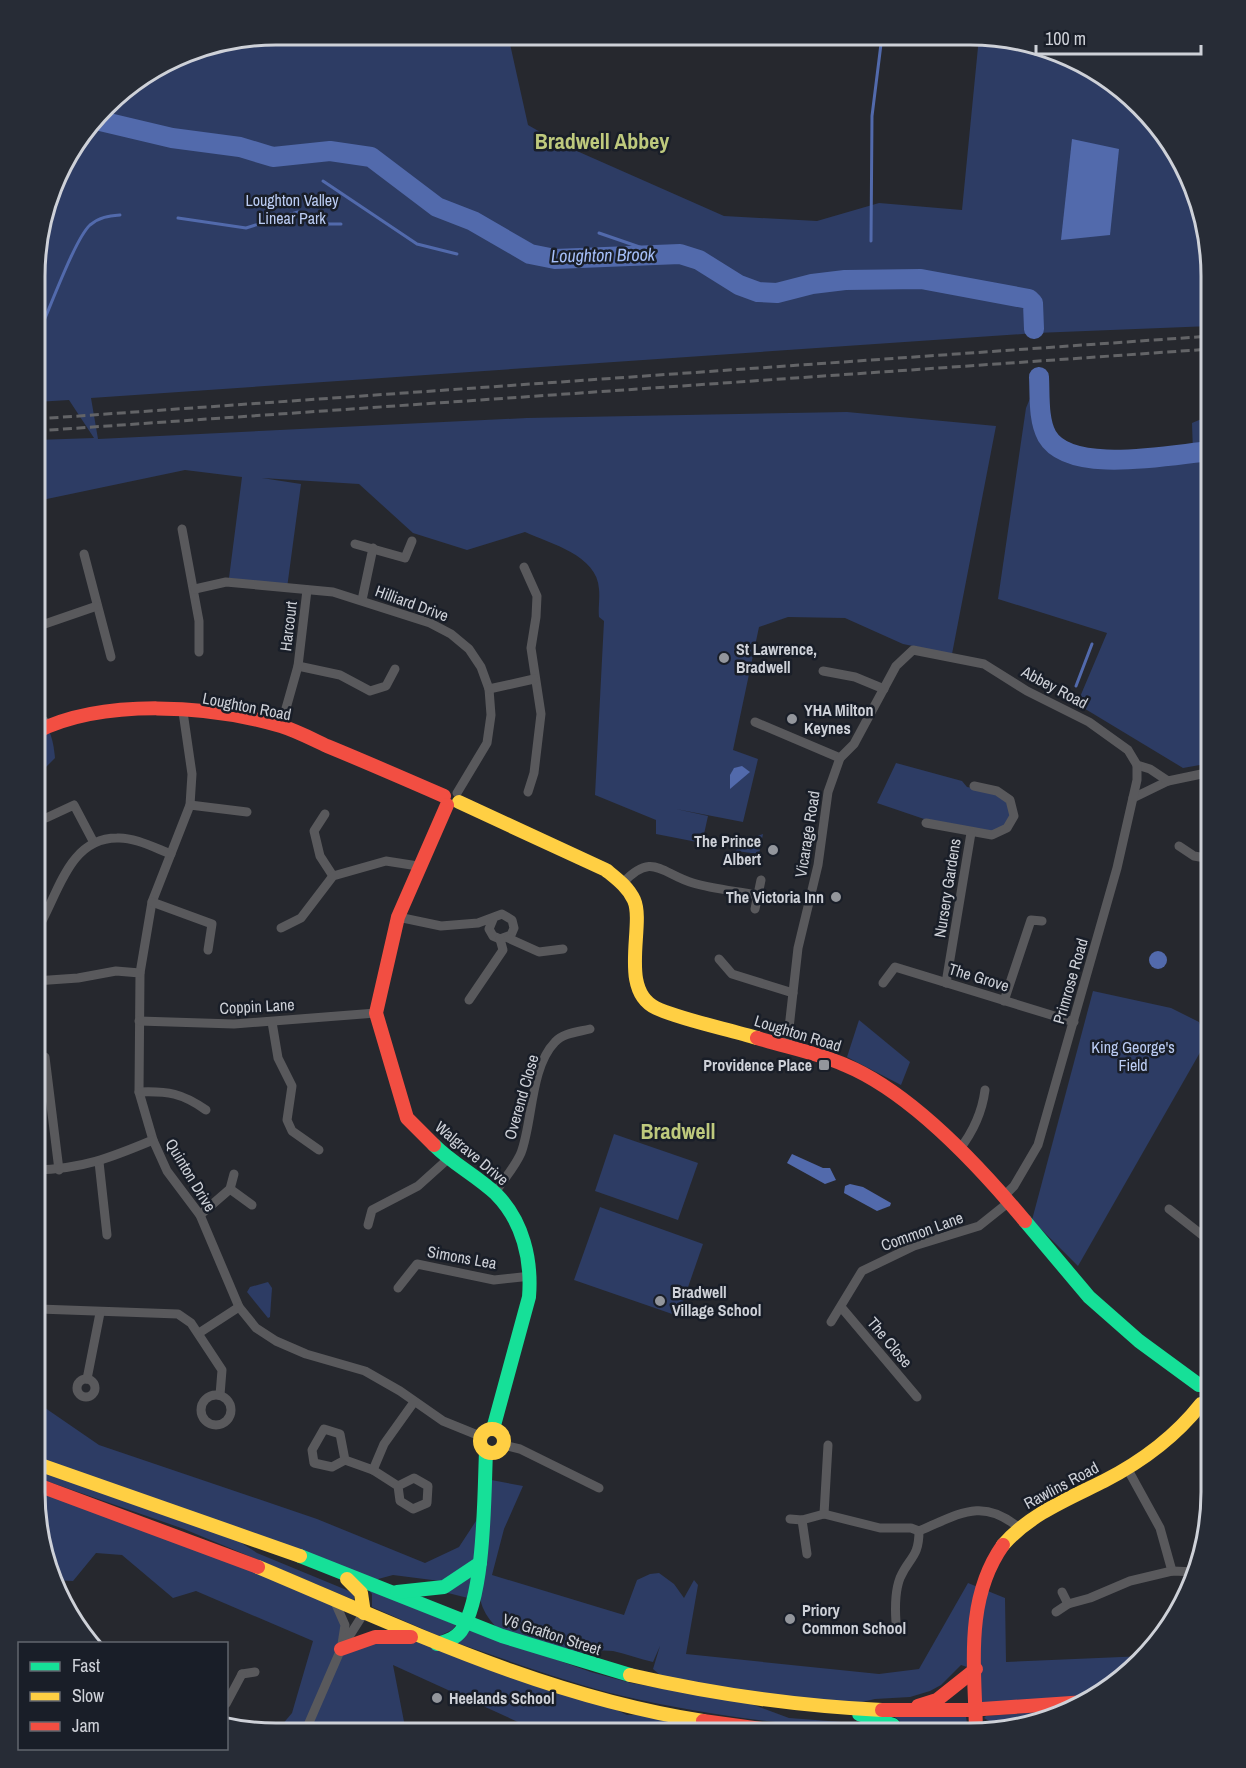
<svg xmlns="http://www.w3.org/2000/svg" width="1246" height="1768" viewBox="0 0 1246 1768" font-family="'Archivo Narrow',sans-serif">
<rect width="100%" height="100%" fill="#26282e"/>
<g fill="#2d3c64">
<path d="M276 35H508L528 125 561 144 724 216 817 221 879 203 962 210 979 37H1002L1062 53 1117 84 1187 170 1211 276V326L1036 333 91 398 98 439 527 418 847 412 996 426 952 654 903 644 845 618 788 617 759 627 733 750 758 759 743 822 676 809 708 816 702 843 656 834V820L595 795 604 621 599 617C598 608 600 599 599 589 597 555 551 544 525 532L467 550 413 533 359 484 262 478 301 484 287 588 229 578 242 477 185 470 42 500 36 508V440L94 438 69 400 36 402 37 244 67 156 117 94 198 47Z"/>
<path d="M1039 377C1040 395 1038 420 1047 436 1069 473 1157 456 1193 453L1192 423 1211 415V763L1183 768 1077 704 1107 633 998 599 1026 408Z"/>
<path d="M36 713C50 727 53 738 55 758L36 777Z"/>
<polygon points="896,763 962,781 967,787 994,792 1008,801 1011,815 1005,826 990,832 927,820 877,803"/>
<polygon points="763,834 759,854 736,851 740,842"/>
<polygon points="1093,991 1171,1008 1199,1022 1206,1042 1078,1266 1032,1220"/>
<polygon points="859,1020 910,1062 901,1085 847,1057"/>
<polygon points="614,1134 698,1163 678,1220 595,1191"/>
<polygon points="600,1207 703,1244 678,1316 574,1280"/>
<polygon points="268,1282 272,1288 270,1317 268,1318 247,1292 250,1287"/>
<path d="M35 1401 99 1445 317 1519 425 1563 459 1547 476 1521 486 1479 523 1486 504 1529 492 1575 624 1615 637 1580 650 1574 659 1573 674 1584 684 1598 694 1580 698 1585 686 1654 879 1674 919 1669 968 1583 1005 1598 1006 1662 1145 1656 1129 1674 1086 1702 976 1711V1670L961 1665 941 1685 930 1691 910 1697 875 1699 833 1709 671 1684 653 1669 660 1646 653 1662C640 1659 626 1654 613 1651 593 1648 572 1657 553 1653 520 1647 484 1629 479 1594L472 1599 448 1593 440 1581 393 1575 367 1582 35 1463Z"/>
<polygon points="35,1469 229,1535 257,1553 349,1591 354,1595 354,1600 184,1529 35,1477"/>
<polygon points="35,1491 254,1565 334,1600 345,1625 341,1648 365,1638 423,1638 594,1699 627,1715 662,1714 772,1733 540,1732 393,1665 406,1732 276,1732 292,1713 313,1641 196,1591 173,1598 122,1555 96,1553 73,1581 55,1580"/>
<polygon points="366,1587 456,1625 452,1630 439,1636 372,1607 372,1594"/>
<path d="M466 1628 591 1672 631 1683 751 1704 789 1718 881 1725 894 1732C803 1727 713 1717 623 1696 566 1682 510 1661 454 1642Z"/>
<path d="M1076 1709C1051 1715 1008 1734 984 1718L986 1716Z"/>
<polygon points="893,1716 966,1717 967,1723 955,1731 907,1732 899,1720"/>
</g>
<g fill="#526aac">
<polygon points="1072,139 1119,149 1110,235 1061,240"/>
<polygon points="742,766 750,772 730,789 730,775 734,768"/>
<circle cx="1158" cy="960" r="9"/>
<polygon points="792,1154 823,1168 830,1168 836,1180 825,1184 787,1163"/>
<polygon points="850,1184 863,1187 891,1203 890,1206 877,1211 844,1193 845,1186"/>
</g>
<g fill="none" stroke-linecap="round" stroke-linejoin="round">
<g stroke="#526aac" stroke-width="3">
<polyline points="323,181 417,244 457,254"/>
<polyline points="178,218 246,228 298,212 322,224 341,224"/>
<polyline points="599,233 657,253"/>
<polyline points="871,241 872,116 882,36"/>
<path d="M36 339C48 314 74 240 90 225 100 217 108 216 120 215"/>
<polyline points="1076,686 1092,644"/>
</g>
<g stroke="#526aac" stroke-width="20">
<polyline points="96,120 172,138 240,147 273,157 330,151 371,157 437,207 473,221 530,254 555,259 680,254 699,260 739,285 758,292 777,293 812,284 845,280 921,279 1029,299 1033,303 1034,329"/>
<path d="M1039 377C1040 395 1038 420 1047 436 1070 476 1173 454 1211 451"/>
</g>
<g stroke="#59595c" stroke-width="9">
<polyline points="182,529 199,621 199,652"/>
<polyline points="355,544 405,558 412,541"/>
<polyline points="84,554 111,657"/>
<polyline points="524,567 537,596 536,617 531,648 541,714 534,773 528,792"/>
<polyline points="195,589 226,582 333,592 430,623 451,634 469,649 481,667 489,689 491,715 487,743 457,793"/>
<polyline points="362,600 373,548"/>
<polyline points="36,627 97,606"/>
<polyline points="298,666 340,675 370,691 386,686 395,669"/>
<polyline points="823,671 855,677 884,689"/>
<polyline points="489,689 534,679"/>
<polyline points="183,712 192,774 190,805 152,902 140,973 139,1092 153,1140 167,1171 200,1215 239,1307 256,1328 276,1341 306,1354 365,1371 400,1391 443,1421 480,1436"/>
<polyline points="36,713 47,724"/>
<polyline points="755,722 840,758"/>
<polyline points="281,726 298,666 307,590"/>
<polyline points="1133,798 1168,781"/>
<polyline points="190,805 247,812"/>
<polyline points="325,814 314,831 320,856 333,876"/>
<polyline points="46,818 74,805 93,841"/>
<polyline points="926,823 992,835 1007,828 1014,816 1010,800 997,791 974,786"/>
<polyline points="1179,846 1194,856 1211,859"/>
<path d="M623 883C652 851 662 874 693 883 713 889 736 891 757 895"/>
<polyline points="1209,895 1211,891"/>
<polyline points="152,902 212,924 208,950"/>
<polyline points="755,909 761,880"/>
<polyline points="398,917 441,926 478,923 502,914 512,920 514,928 511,935 500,939 493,936 489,929 494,917"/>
<polyline points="281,928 301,918 333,876 386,861 418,866"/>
<polyline points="508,938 539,952 563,949"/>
<path d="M37 940V930C58 896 68 838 117 838 134 837 155 848 171 854"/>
<polyline points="719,959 732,974 793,993"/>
<polyline points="35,981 78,978 116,971 140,973"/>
<polyline points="883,983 895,967 1074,1022"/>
<polyline points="946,983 971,833"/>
<polyline points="469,1000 503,950 500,939"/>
<polyline points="1004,1001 1031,920 1042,921"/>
<polyline points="139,1021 234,1024 376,1013"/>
<polyline points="272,1022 278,1058 292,1086 287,1120 292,1131 319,1150"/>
<polyline points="787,1046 798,948 818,865 828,792 840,758 854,744 896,666 913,650 984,664 1027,691 1089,722 1128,750 1137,765 1150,769 1168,781 1211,772"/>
<polyline points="45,1057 59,1170"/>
<path d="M139 1092C168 1091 182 1093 206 1110"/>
<path d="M959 1150C973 1132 982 1113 985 1090"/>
<polyline points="99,1162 107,1235"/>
<path d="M35 1170C82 1169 110 1158 153 1140"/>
<polyline points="230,1189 252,1205"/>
<path d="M495 1193C503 1180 515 1167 521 1153 533 1121 530 1068 555 1042 563 1033 578 1032 590 1029"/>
<polyline points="35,1195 39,1226"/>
<polyline points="1004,1196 1014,1186 1038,1145 1117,868 1137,780 1137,765"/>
<polyline points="1169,1209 1211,1242"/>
<polyline points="200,1215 230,1189 234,1174"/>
<polyline points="368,1225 372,1210 418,1186 448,1159"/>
<polyline points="398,1288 417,1264 494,1280 531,1276"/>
<polyline points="35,1299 39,1309"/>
<polyline points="841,1307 917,1397"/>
<polyline points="39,1309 178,1314 191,1323 222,1370 220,1395"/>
<polyline points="831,1322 862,1271 914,1246 979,1226 1009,1202"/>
<polyline points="199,1333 239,1307"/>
<circle cx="86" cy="1388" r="9"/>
<polyline points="87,1379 100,1313"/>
<circle cx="216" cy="1410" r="15"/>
<polyline points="503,1445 520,1449 599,1488"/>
<polyline points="345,1460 340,1434 324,1429 312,1450 314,1463 332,1467 345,1460 373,1470 398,1486 414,1478 428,1486 427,1503 413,1509 400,1501 398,1486"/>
<polyline points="1127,1468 1160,1528 1172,1571"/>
<polyline points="373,1470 384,1444 414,1402"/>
<polyline points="824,1514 828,1445"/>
<path d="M790 1519 802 1520 824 1514 880 1528H911L919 1531C958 1515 982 1496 1019 1528"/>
<polyline points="802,1520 807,1554"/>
<polyline points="1062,1592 1068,1604"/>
<polyline points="334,1600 345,1625 342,1644"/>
<polyline points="1056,1612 1068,1604 1090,1598 1130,1581 1172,1571 1197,1572"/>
<path d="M896 1622C895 1608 895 1591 900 1578 909 1557 919 1558 919 1531"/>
<polyline points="242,1674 255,1672"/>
<polyline points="226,1704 242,1674"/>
<polyline points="305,1732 341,1649 364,1613"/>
</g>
<g stroke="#16e098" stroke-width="14">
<path d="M434 1145C453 1164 477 1176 496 1194 523 1221 532 1260 529 1297L493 1429"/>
<polyline points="1025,1221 1089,1297 1139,1341 1199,1385"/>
<polyline points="300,1556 502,1636 630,1675"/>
<polyline points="397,1592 444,1587 480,1563"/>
<path d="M437 1644C446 1641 455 1639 461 1631 485 1596 484 1496 486 1452"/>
<polyline points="859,1714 893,1725 899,1733"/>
</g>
<g stroke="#ffcf43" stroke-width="14">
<path d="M459 802 606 870C617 879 628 887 634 900 645 925 618 990 656 1008 682 1020 728 1029 757 1038"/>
<circle cx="492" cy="1441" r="12"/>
<polyline points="35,1463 300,1556"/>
<path d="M1003 1545C1030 1514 1068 1499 1104 1481 1141 1462 1175 1437 1201 1404"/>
<path d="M258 1567C406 1629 543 1696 703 1721"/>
<polyline points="347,1579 361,1593 364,1613"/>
<path d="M630 1675C713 1694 797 1706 882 1710"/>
</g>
<g stroke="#f24e42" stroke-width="14">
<path d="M36 732C103 698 210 705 281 726 297 731 312 739 327 746 366 762 405 779 444 796"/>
<path d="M757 1038C786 1047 818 1053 845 1065 910 1092 980 1167 1025 1221"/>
<polyline points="434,1145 407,1118 376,1013 398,917 447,805"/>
<polyline points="35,1484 258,1567"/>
<polyline points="341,1649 375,1637 411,1637"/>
<polyline points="918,1706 937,1700 976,1669"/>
<polyline points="882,1710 968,1710 1086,1702"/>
<polyline points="703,1721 792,1733"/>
<path d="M976 1732C975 1668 964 1600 1003 1545"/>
</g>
<g stroke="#636467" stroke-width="3" stroke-dasharray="9 4.5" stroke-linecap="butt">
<polyline points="36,419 1211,336"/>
<polyline points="36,431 1211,349"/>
</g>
</g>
<g fill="#93969c" stroke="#191e28" stroke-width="2">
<circle cx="724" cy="658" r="6"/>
<circle cx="792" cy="719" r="6"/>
<circle cx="773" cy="850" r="6"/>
<circle cx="836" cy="897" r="6"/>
<rect x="818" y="1059" width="12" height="12" rx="3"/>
<circle cx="660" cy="1301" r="6"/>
<circle cx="790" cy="1619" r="6"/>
<circle cx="437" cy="1698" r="6"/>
</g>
<g text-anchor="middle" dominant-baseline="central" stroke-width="5" stroke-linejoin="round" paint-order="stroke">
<g font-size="16" fill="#bbccf3" stroke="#191e28">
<text x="292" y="200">Loughton Valley<tspan x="292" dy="18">Linear Park</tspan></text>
<text x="1133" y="1047">King George's<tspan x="1133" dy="18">Field</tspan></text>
</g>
<g font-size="16" fill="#ced1d8" stroke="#191e28">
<text transform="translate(412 603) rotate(20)">Hilliard Drive</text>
<text transform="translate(288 626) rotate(-83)">Harcourt</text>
<text transform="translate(1055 687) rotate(28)">Abbey Road</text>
<text transform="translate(247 706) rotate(11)">Loughton Road</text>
<text transform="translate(807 834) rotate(-81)">Vicarage Road</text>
<text transform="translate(947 888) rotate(-81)">Nursery Gardens</text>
<text transform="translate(979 977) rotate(17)">The Grove</text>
<text transform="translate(1070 981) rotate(-74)">Primrose Road</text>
<text transform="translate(257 1006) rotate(-3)">Coppin Lane</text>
<text transform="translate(798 1033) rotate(17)">Loughton Road</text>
<text transform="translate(521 1097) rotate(-74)">Overend Close</text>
<text transform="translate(472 1153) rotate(40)">Walgrave Drive</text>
<text transform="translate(191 1175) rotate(59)">Quinton Drive</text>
<text transform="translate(922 1231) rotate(-20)">Common Lane</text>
<text transform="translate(462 1257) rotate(10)">Simons Lea</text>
<text transform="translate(890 1342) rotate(50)">The Close</text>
<text transform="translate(1061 1485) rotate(-28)">Rawlins Road</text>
<text transform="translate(552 1634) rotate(18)">V6 Grafton Street</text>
</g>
<g font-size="16" font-weight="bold" fill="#ced1d8" stroke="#191e28" text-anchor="start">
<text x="736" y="649">St Lawrence,<tspan x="736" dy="18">Bradwell</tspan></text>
<text x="804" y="710">YHA Milton<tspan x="804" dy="18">Keynes</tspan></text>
<text x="761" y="841" text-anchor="end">The Prince<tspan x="761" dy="18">Albert</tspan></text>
<text x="824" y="897" text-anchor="end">The Victoria Inn</text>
<text x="812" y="1065" text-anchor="end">Providence Place</text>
<text x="672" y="1292">Bradwell<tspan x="672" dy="18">Village School</tspan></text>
<text x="802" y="1610">Priory<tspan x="802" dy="18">Common School</tspan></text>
<text x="449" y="1698">Heelands School</text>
</g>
<g font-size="18" font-style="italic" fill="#a5bef8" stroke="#191e28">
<text transform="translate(603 255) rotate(-1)">Loughton Brook</text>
</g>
<g font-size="22" font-weight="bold" fill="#bec97d" stroke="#191e28">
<text x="602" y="141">Bradwell Abbey</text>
<text x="678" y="1131">Bradwell</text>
</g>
</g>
<path d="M0 0H1246V1768H0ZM276 45H970A231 231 0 0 1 1201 276V1492A231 231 0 0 1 970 1723H276A231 231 0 0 1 45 1492V276A231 231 0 0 1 276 45Z" fill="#272c36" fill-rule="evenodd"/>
<path fill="none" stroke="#ced1d8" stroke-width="3" d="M276 45H970A231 231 0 0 1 1201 276V1492A231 231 0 0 1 970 1723H276A231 231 0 0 1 45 1492V276A231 231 0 0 1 276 45Z"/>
<rect x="18" y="1642" width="210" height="108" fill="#191e28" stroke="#61666e" stroke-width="1.5"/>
<rect x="30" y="1662" width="30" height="9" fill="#16e098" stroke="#61666e" stroke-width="1.5"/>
<text x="72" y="1672" font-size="18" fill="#ced1d8">Fast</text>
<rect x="30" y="1692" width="30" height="9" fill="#ffcf43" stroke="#61666e" stroke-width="1.5"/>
<text x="72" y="1702" font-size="18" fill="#ced1d8">Slow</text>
<rect x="30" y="1722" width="30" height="9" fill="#f24e42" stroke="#61666e" stroke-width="1.5"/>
<text x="72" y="1732" font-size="18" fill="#ced1d8">Jam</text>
<path d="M1036 45v9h165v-9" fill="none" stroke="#ced1d8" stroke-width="3"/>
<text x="1045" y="45" font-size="18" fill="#ced1d8" stroke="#191e28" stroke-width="4.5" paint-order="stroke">100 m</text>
</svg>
